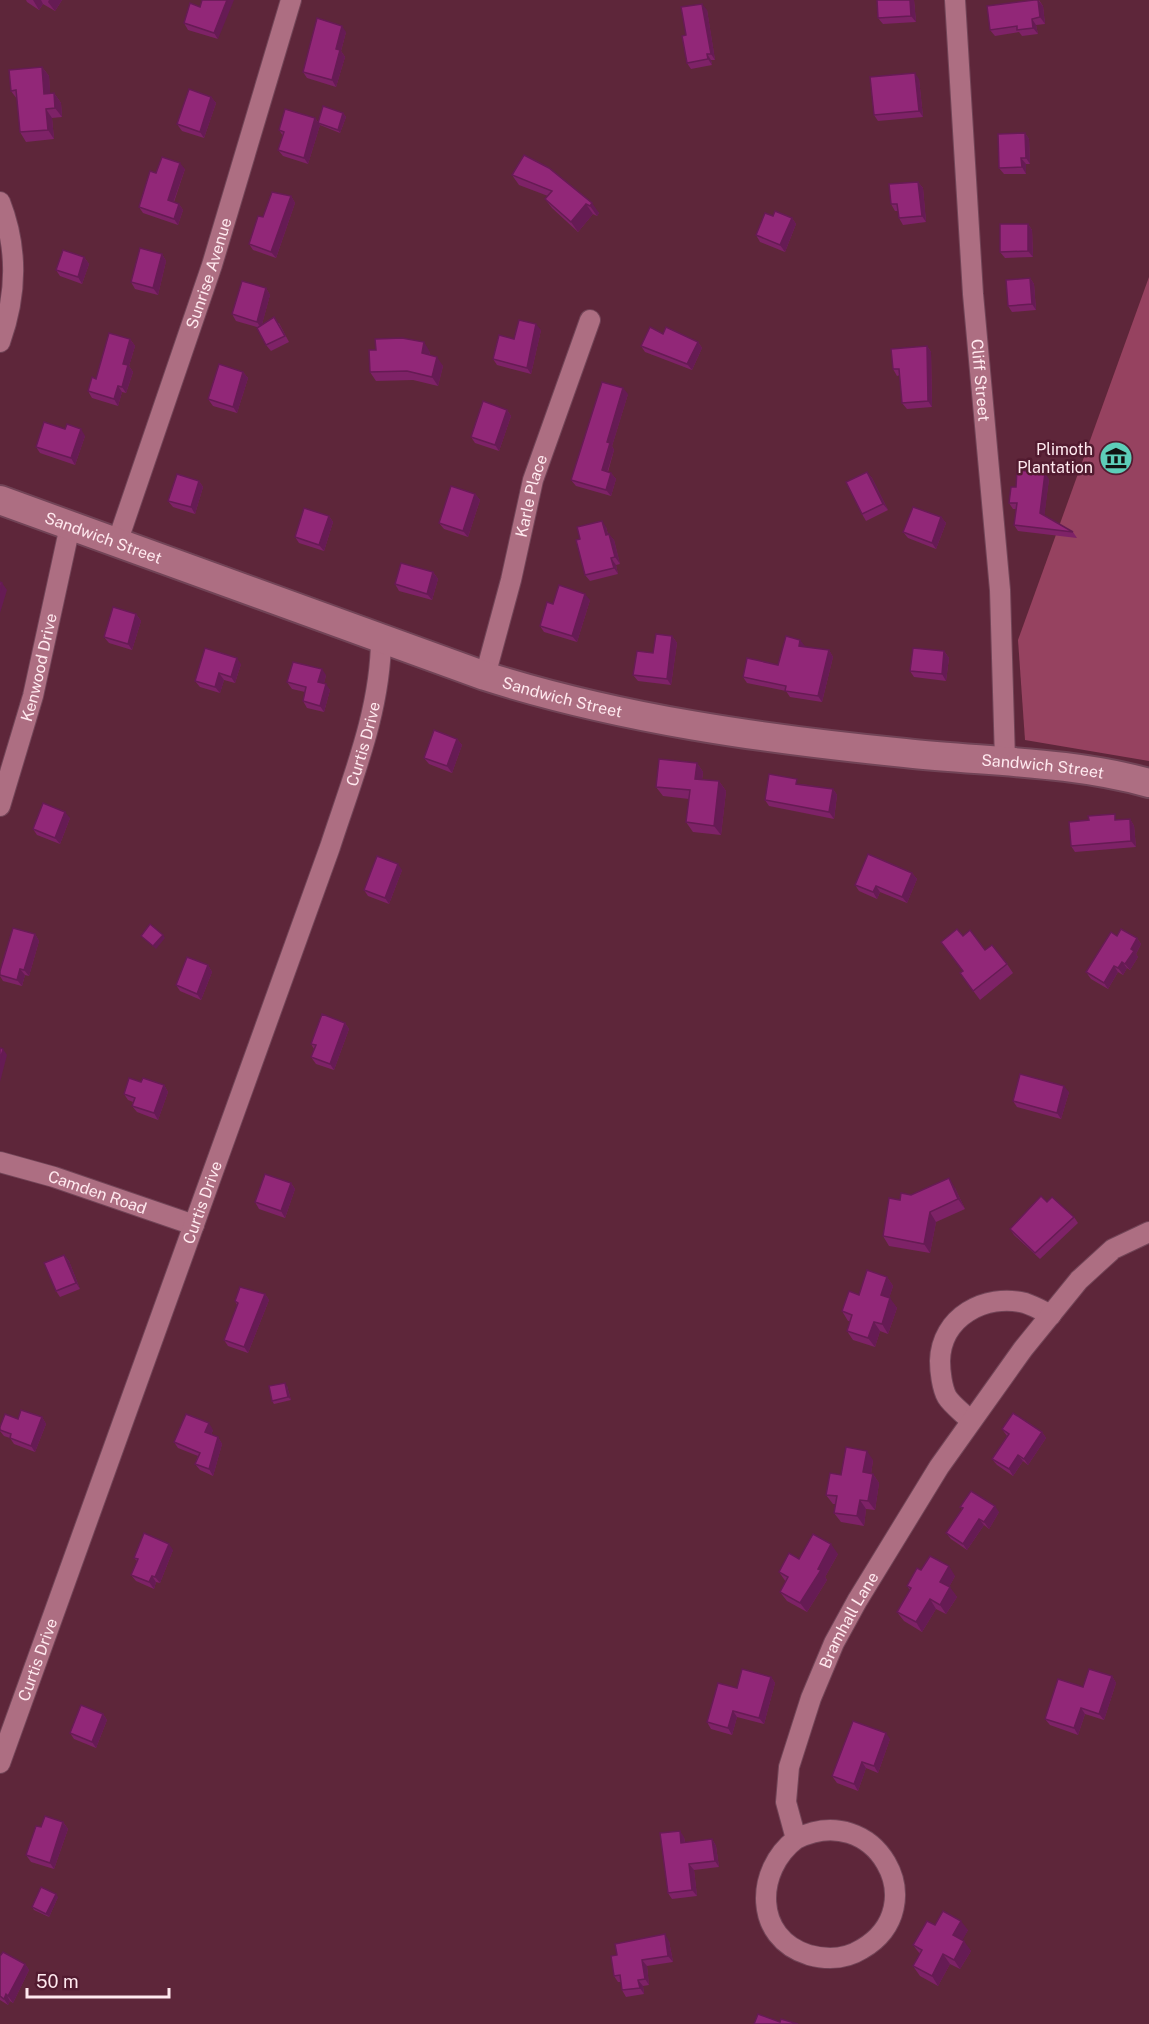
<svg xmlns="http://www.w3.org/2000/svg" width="1149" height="2024" viewBox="0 0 1149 2024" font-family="'Public Sans',sans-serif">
<rect width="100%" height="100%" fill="#5e263a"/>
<polygon fill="#964260" points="1149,277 1149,761 1025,740 1018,640"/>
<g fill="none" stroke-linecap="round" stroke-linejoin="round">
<defs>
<g id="street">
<path id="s1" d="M955 0 973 294 1000 590 1005 760"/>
<path d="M0 202C18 248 17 295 0 342"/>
<path id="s2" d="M117 543 212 265 291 0"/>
<path id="s3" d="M485 676 511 580 533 480 590 320"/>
<path id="s4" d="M0 806 33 696 70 526"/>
<path id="s5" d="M0 1162 54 1177 194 1225"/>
<path d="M970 1420C963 1413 952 1405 947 1397 942 1388 940 1371 940 1361 941 1317 985 1293 1025 1303 1034 1306 1043 1311 1051 1315"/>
<path id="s6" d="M0 1763 330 847C352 779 381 710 381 638"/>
<path id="s7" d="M796 1839C755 1870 753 1938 809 1955 827 1960 846 1959 862 1949 935 1906 875 1799 796 1839L786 1802 789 1767 811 1698 834 1643 857 1601 939 1467 1023 1349 1079 1280 1113 1249 1149 1232"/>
</g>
<g id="secondary">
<path id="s8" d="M0 500 485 676C621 719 763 739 905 753 987 762 1069 761 1149 783"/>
</g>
</defs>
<use href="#street" stroke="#724457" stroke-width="22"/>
<use href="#secondary" stroke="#724457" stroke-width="32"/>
<use href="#street" stroke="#ad6e82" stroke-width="20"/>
<use href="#secondary" stroke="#ad6e82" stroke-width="28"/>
</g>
<g fill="#7e2267">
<polygon points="26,0 62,0 55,11 43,4 39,10 27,2"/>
<polygon points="877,0 914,0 916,22 883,24 878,18"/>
<polygon points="1039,0 1043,6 1045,24 1036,25 1038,34 1022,36 1019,32 995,36 990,30"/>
<polygon points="200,7 218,39 188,30 184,23"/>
<polygon points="707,10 715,60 711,60 712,65 691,69 687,63 686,35"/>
<polygon points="346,32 341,51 345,57 336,87 307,78 303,72"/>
<polygon points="42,67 49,76 50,94 54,93 61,103 62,117 52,118 54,139 26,142 20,132 17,99 11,91"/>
<polygon points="919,79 923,117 878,121 874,115"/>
<polygon points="211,97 216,103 204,138 182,131 177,124"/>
<polygon points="343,113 346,117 340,133 320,125 308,164 283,156 278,150 283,136 279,130 315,118 318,122"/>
<polygon points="1025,133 1029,139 1030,164 1026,164 1026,174 1004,174 999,168"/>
<polygon points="549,168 599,213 597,216 593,214 578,232 552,208 545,199 548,196 519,185 512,175"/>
<polygon points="185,169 174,202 179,204 183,210 178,225 143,213 139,207 156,173"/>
<polygon points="918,182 923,188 926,222 903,225 899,218 898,211 895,211 891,204"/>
<polygon points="291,196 295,203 276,258 253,250 249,244 263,217"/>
<polygon points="773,216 792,218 796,224 785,252 760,242 756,235"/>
<polygon points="1028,224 1032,230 1033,257 1005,258 1000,252"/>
<polygon points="162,254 166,261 158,295 135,289 131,282"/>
<polygon points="84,257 89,264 82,284 60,276 56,270"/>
<polygon points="1030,278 1034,284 1036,310 1012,312 1008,306"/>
<polygon points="266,288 270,295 262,324 279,323 289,342 271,351 266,345 257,327 236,321 232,314"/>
<polygon points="541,330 531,374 497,365 493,359 514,339"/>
<polygon points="663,334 698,342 702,348 692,370 645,352 641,346"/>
<polygon points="130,339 135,346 129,366 133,372 126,393 122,392 118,406 92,398 88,391 96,379"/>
<polygon points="927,346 931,352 932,407 907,409 902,403 900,375 897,376 893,369"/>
<polygon points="430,352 430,355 443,366 438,386 413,380 376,381 370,372"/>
<polygon points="243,372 248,378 237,413 213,406 208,399"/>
<polygon points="628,394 612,446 614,450 608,472 611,473 616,479 611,496 576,486 571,480"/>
<polygon points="507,410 511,416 499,451 475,443 471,437"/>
<polygon points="85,436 75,465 40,453 36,447"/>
<polygon points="867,472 872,478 888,510 866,521 862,514"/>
<polygon points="1049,479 1044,516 1073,532 1077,538 1018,531 1014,525 1016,509 1013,509 1009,503 1016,487"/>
<polygon points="199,481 203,487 195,514 173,507 168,501"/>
<polygon points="475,494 480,500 468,537 444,529 439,523"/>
<polygon points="329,516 333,522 324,551 299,543 295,537"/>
<polygon points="941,517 946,523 936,549 908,538 903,532"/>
<polygon points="606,527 608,534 614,540 620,564 616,565 618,574 590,581 585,575 580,539"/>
<polygon points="433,572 438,579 432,600 399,591 395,584"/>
<polygon points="590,600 577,642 544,632 540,626"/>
<polygon points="136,614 141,621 132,650 109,643 104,637"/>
<polygon points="672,636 677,643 671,685 638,681 633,675 653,653"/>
<polygon points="800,640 804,647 829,650 833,657 822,702 790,697 786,691 747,683 743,677 778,665"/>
<polygon points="944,651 949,658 946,681 914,677 910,671"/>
<polygon points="241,664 235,683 224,680 220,693 200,687 195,681"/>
<polygon points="326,675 324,683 330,690 324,712 307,708 303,701 305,692 292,689 287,682"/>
<polygon points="457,739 462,745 452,773 429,764 424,758"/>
<polygon points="697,763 703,772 702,780 719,781 726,791 721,835 693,832 686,822 689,799 663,796 656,787"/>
<polygon points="801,784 833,789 837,795 834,819 769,806 765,800"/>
<polygon points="70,818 60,844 37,835 33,829"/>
<polygon points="1130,819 1134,826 1136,847 1075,852 1071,846 1119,820"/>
<polygon points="402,870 389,904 368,896 364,890"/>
<polygon points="912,873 917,879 907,903 880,892 877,899 859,891 855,885"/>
<polygon points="35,934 39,941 29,976 25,975 22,986 3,981 0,976 0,971"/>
<polygon points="963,936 1007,964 1013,973 980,1000 960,973 963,971 941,942"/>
<polygon points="1117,936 1137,938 1141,944 1136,954 1138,957 1130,970 1127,968 1123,975 1118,972 1108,989 1091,979 1086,972"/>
<polygon points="208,965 212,972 201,1000 180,991 176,985"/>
<polygon points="345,1023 349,1029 334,1070 316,1064 311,1057 314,1049 311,1044"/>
<polygon points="141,1082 164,1085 168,1092 158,1120 137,1112 132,1106 133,1102 128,1100 124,1094"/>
<polygon points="1069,1092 1061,1119 1017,1107 1013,1101"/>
<polygon points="291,1183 295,1189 285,1218 259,1209 255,1202"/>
<polygon points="955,1188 965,1209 936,1222 930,1253 889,1246 883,1236 900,1200 911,1195"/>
<polygon points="1047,1202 1074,1217 1078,1223 1040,1259 1014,1235 1010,1229"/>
<polygon points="64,1255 69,1261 80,1289 60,1297 56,1291"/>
<polygon points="887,1277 893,1286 889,1298 897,1308 888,1334 880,1331 875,1347 853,1340 847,1331 850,1321 848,1321 842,1311 859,1295"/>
<polygon points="265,1294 269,1300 248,1353 228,1346 224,1340 237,1305 235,1301"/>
<polygon points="287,1386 291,1400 274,1404 272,1401"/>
<polygon points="42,1417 46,1424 35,1452 14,1444 10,1438 4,1436 0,1431 0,1427 18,1419"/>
<polygon points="1002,1429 1042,1432 1046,1438 1028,1465 1023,1461 1013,1476 997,1465 992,1459 1007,1436"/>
<polygon points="213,1430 211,1435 218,1437 222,1444 213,1476 200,1470 195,1464 198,1456 178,1448 174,1442"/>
<polygon points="873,1460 871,1474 873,1474 879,1483 875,1510 866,1509 864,1526 841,1522 834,1513 836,1504 833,1504 826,1495 841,1475"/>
<polygon points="960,1507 999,1512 989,1529 984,1525 967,1550 951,1539 946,1533 962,1509"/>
<polygon points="173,1550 160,1583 156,1582 154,1589 136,1581 131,1575 137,1561 134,1558"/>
<polygon points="838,1554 825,1577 827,1580 807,1612 787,1601 780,1592 786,1582 779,1572 799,1559"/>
<polygon points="921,1570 955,1576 949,1587 957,1597 946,1614 936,1609 922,1632 904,1621 897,1612 910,1590 907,1586"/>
<polygon points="1112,1676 1116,1683 1104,1720 1085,1714 1078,1735 1050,1725 1045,1719 1083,1687"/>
<polygon points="771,1677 775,1683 764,1724 737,1717 732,1735 711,1729 707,1722 737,1688"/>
<polygon points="103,1714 107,1720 96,1748 74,1739 70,1733"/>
<polygon points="890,1739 878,1773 866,1768 858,1791 837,1783 832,1776"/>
<polygon points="63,1822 68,1829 54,1869 31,1862 26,1855 41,1827"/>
<polygon points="684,1837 685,1843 712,1839 716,1846 719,1867 694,1870 697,1896 672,1899 668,1893"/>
<polygon points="58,1897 49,1917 34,1910 32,1907"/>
<polygon points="935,1925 968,1930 962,1940 971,1951 960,1969 950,1964 938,1986 920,1976 913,1966 920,1954 913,1945"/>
<polygon points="669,1941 673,1962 647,1966 649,1985 643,1986 644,1994 626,1997 622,1990 621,1982 618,1982 614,1976 617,1955"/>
<polygon points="0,1956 25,1964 29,1970 13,2003 10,2001 8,2005 0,2000"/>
</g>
<g fill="#661b54">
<polygon points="33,0 41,0 43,4 39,10"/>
<polygon points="49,0 62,0 55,11 48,2"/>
<polygon points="227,0 234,0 218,39 214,33"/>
<polygon points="910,0 914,0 916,22 911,16"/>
<polygon points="1038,0 1043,6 1045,24 1040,17"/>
<polygon points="702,4 707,10 715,60 711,54"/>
<polygon points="1032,19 1036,25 1038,34 1033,28"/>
<polygon points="342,26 346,32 341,51 345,57 336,87 332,80 336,49"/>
<polygon points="707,54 711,60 712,65 708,59"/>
<polygon points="42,67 49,76 51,104 44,94"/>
<polygon points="915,73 919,79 923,117 919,111"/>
<polygon points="54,93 61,103 62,117 55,108"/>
<polygon points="211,97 216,103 204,138 200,132"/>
<polygon points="46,109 52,118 54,139 48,130"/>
<polygon points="343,113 346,117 340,133 338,130"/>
<polygon points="315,118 320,125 308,164 304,158"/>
<polygon points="1025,133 1029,139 1030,164 1026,158"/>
<polygon points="1021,158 1026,164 1026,174 1022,167"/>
<polygon points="180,163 185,169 172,206 168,200"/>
<polygon points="918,182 923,188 926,222 922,216"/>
<polygon points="291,196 295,203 276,258 271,252"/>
<polygon points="592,203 599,213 597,216 590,206"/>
<polygon points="179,204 183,210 178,225 174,219"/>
<polygon points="586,204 593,214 578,232 571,222"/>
<polygon points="792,218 796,224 785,252 780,245"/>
<polygon points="1028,224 1032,230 1033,257 1028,251"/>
<polygon points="162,254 166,261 158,295 153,288"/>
<polygon points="84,257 89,264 82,284 78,277"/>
<polygon points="1030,278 1034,284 1036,310 1032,304"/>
<polygon points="266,288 270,295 261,328 257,322"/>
<polygon points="536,324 541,330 531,374 527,368"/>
<polygon points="130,339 135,346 129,366 133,372 126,393 122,387 123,364"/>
<polygon points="424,342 430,352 428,362 422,353"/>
<polygon points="698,342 702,348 692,370 687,364"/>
<polygon points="927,346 931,352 932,407 928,401"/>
<polygon points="437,357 443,366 438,386 432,377"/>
<polygon points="243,372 248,378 237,413 233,407"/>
<polygon points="118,386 122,392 118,406 114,399"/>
<polygon points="623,388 628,394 612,446 614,450 606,476 602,470 607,442"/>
<polygon points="507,410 511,416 499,451 495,445"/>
<polygon points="81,429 85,436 75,465 71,458"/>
<polygon points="867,472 872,478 888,510 883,504"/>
<polygon points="611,473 616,479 611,496 606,490"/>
<polygon points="1045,473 1049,479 1044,519 1040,513"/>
<polygon points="199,481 203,487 195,514 191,507"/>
<polygon points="475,494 480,500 468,537 463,531"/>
<polygon points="329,516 333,522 324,551 319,545"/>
<polygon points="941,517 946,523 936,549 932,543"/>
<polygon points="602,521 606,527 610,541 606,535"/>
<polygon points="609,534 614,540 620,564 615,557"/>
<polygon points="611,558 616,565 618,574 614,568"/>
<polygon points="433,572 438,579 432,600 427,594"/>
<polygon points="2,583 7,590 0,613 0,592"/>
<polygon points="585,594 590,600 577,642 572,636"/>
<polygon points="136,614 141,621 132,650 128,644"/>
<polygon points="672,636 677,643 671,685 667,679"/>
<polygon points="800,640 805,646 803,652 799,646"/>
<polygon points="829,650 833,657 822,702 818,696"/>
<polygon points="944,651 949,658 946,681 942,674"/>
<polygon points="237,658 241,664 235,683 231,677"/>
<polygon points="322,669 326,675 323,688 318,682"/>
<polygon points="219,673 224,680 220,693 215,687"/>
<polygon points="326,684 330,690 324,712 320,706"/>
<polygon points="457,739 462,745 452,773 447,766"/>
<polygon points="697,763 703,772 701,788 695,779"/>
<polygon points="719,781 726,791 721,835 714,826"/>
<polygon points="833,789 837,795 834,819 829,812"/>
<polygon points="65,812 70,818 60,844 55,838"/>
<polygon points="1130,819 1134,826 1136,847 1131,841"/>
<polygon points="398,864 402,870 389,904 385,898"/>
<polygon points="912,873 917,879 907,903 902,897"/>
<polygon points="876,886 880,892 877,899 873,892"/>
<polygon points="35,934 39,941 29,976 24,970"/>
<polygon points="163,935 165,938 156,949 153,946"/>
<polygon points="1137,938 1141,944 1136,954 1138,957 1130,970 1125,964 1131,949"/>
<polygon points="1122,962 1127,968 1123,975 1118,968"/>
<polygon points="208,965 212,972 201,1000 197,994"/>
<polygon points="1114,966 1118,972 1108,989 1104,983"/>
<polygon points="20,969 25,975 22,986 17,980"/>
<polygon points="345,1023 349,1029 334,1070 330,1064"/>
<polygon points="3,1049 7,1055 0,1082 0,1060"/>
<polygon points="164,1085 168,1092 158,1120 154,1113"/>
<polygon points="1064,1086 1069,1092 1061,1119 1057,1113"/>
<polygon points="949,1178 955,1188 965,1209 958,1199"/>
<polygon points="291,1183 295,1189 285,1218 281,1211"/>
<polygon points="930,1212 936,1222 930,1253 924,1244"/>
<polygon points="64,1255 69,1261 80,1289 76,1283"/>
<polygon points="887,1277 893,1286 887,1305 881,1295"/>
<polygon points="265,1294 269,1300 248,1353 244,1347"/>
<polygon points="890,1298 897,1308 888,1334 882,1324"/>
<polygon points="874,1322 880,1331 875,1347 868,1338"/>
<polygon points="285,1383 287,1386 291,1400 288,1397"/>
<polygon points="42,1417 46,1424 35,1452 31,1446"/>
<polygon points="209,1423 213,1430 209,1439 205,1432"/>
<polygon points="1042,1432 1046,1438 1028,1465 1024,1459"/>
<polygon points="218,1437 222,1444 213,1476 209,1469"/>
<polygon points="867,1451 873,1460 870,1482 863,1472"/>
<polygon points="1018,1455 1023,1461 1013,1476 1009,1469"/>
<polygon points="873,1474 879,1483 875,1510 868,1501"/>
<polygon points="860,1500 866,1509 864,1526 857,1516"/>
<polygon points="995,1506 999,1512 989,1529 984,1522"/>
<polygon points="979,1519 984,1525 967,1550 963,1544"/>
<polygon points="169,1544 173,1550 160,1583 155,1577"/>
<polygon points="831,1544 838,1554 825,1577 827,1580 807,1612 800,1603"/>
<polygon points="949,1566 955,1576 947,1591 940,1582"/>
<polygon points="152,1576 156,1582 154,1589 149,1582"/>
<polygon points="950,1587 957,1597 946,1614 940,1605"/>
<polygon points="930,1599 936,1609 922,1632 916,1622"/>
<polygon points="1112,1676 1116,1683 1104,1720 1099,1714"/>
<polygon points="771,1677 775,1683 764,1724 759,1718"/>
<polygon points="1081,1708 1085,1714 1078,1735 1074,1728"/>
<polygon points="733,1711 737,1717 732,1735 728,1728"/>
<polygon points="103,1714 107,1720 96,1748 92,1742"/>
<polygon points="886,1733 890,1739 878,1773 874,1766"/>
<polygon points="862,1762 866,1768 858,1791 854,1784"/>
<polygon points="63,1822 68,1829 54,1869 50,1863"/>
<polygon points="680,1831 684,1837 686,1850 681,1843"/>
<polygon points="712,1839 716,1846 719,1867 715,1861"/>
<polygon points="689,1864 694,1870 697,1896 692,1890"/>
<polygon points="56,1894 58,1897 49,1917 46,1914"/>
<polygon points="961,1921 968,1930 960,1945 953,1935"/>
<polygon points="665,1934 669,1941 673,1962 668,1956"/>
<polygon points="964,1941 971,1951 960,1969 954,1960"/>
<polygon points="943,1954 950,1964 938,1986 932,1976"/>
<polygon points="642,1960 647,1966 649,1985 645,1979"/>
<polygon points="25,1964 29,1970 13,2003 8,1996"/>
<polygon points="638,1980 643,1986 644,1994 640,1988"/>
<polygon points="6,1994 10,2001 8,2005 4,1999"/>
</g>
<g fill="#922778" stroke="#661b54" stroke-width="1.5">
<polygon points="202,0 227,0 214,33 184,23 190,3 200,7"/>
<polygon points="877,0 910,0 911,16 878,18"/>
<polygon points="1034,0 1038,0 1040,17 1032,19 1033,28 1017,30 1017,26 990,30 987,6"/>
<polygon points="702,4 711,54 707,54 708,59 687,63 682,36 686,35 681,7"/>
<polygon points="317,18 342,26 336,49 340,50 332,80 303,72"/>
<polygon points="42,67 44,94 54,93 55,108 46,109 48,130 20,132 16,90 11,91 9,70"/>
<polygon points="915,73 919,111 874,115 870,77"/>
<polygon points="189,89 211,97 200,132 177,124"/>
<polygon points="323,106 343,113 338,130 318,123"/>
<polygon points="285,109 315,118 304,158 278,150 284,132 279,130"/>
<polygon points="1025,133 1026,158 1021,158 1022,167 999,168 998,134"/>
<polygon points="524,155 549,168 592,203 590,206 586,204 571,222 545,199 552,191 512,175"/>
<polygon points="162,157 180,163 168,200 179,204 174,219 139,207 150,171 156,173"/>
<polygon points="918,182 922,216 899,218 897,204 891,204 889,184"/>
<polygon points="272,192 291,196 271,252 249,244 258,216 263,217"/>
<polygon points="775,211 792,218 780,245 756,235 765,213 773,216"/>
<polygon points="1000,224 1028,224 1028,251 1000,252"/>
<polygon points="140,248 162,254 153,288 131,282"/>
<polygon points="63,250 84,257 78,277 56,270"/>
<polygon points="1030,278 1032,304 1008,306 1006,280"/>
<polygon points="242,281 266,288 257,322 232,314"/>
<polygon points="274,317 285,336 266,345 257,328"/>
<polygon points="519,320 536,324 527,368 493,359 499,335 514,339"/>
<polygon points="650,327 663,334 666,327 698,342 687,364 641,346"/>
<polygon points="109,333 130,339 123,364 128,365 122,387 118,386 114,399 88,391 92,377 96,379"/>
<polygon points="402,338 424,342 422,353 437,357 432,377 407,371 370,372 369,350 376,350 375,339"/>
<polygon points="927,346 928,401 902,403 899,369 893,369 891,349"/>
<polygon points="219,364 243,372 233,407 208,399"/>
<polygon points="602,382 623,388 607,442 610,443 602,470 611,473 606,490 571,480"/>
<polygon points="483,401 507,410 495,445 471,437"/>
<polygon points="44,422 65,429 67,424 81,429 71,458 36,447"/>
<polygon points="1017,470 1045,473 1040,513 1073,532 1014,525 1017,503 1009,503 1011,487 1016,487"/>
<polygon points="867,472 883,504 862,514 846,482"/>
<polygon points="177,474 199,481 191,507 168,501"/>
<polygon points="451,486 475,494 463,531 439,523"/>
<polygon points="913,507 941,517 932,543 903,532"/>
<polygon points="304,508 329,516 319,545 295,537"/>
<polygon points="602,521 606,535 609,534 615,557 611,558 614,568 585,575 576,540 580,539 577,527"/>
<polygon points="401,563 433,572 427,594 395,584"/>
<polygon points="0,582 2,583 0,592"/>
<polygon points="559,585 585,594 572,636 540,626 547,602 553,604"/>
<polygon points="113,607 136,614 128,644 104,637"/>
<polygon points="656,634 672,636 667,679 633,675 637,651 653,653"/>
<polygon points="786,636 800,640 799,646 829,650 818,696 785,691 786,686 743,677 747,658 778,665"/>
<polygon points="205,648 237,658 231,677 219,673 215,687 195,681"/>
<polygon points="913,648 944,651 942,674 910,671"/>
<polygon points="293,662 322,669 318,682 326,684 320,706 303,701 306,687 287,682"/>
<polygon points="434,730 457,739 447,766 424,758"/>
<polygon points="659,759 697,763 695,779 719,781 714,826 686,822 690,790 656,787"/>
<polygon points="769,774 797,779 796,784 833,789 829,812 765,800"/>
<polygon points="43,803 65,812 55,838 33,829"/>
<polygon points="1115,814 1115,820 1130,819 1131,841 1071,846 1069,822 1089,820 1088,816"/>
<polygon points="868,854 912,873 902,897 876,886 873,892 855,885"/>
<polygon points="377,856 398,864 385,898 364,890"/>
<polygon points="150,924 163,935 153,946 141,936"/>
<polygon points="13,928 35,934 24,970 20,969 17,980 0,975 0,971"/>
<polygon points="957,929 963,936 970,930 985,950 992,945 1007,964 973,991 960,973 963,971 941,942"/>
<polygon points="1121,929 1137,938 1131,949 1134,951 1125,964 1122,962 1118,968 1114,966 1104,983 1086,972 1111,932 1117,936"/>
<polygon points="187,957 208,965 197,994 176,985"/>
<polygon points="322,1014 345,1023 330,1064 311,1057 316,1045 311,1044"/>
<polygon points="0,1048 3,1049 0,1060"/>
<polygon points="1020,1074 1064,1086 1057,1113 1013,1101"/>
<polygon points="129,1078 141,1082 143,1078 164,1085 154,1113 132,1106 135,1098 124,1094"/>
<polygon points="265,1174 291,1183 281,1211 255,1202"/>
<polygon points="949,1178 958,1199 930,1212 924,1244 883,1236 889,1198 900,1200 901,1193 911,1195"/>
<polygon points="1041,1196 1047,1202 1052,1197 1074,1217 1035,1253 1010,1229"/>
<polygon points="64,1255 76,1283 56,1291 44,1263"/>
<polygon points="867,1270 887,1277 881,1295 890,1298 882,1324 874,1322 868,1338 847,1331 852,1315 842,1311 849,1291 859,1295"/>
<polygon points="240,1287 265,1294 244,1347 224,1340 238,1303 235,1301"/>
<polygon points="285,1383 288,1397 272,1401 269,1386"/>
<polygon points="21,1410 42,1417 31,1446 10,1438 11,1434 0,1430 0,1427 5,1414 18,1419"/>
<polygon points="1013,1413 1042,1432 1024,1459 1018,1455 1009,1469 992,1459 1009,1434 1002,1429"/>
<polygon points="186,1414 209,1423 205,1432 218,1437 209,1469 195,1464 200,1453 174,1442"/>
<polygon points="846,1447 867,1451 863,1472 873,1474 868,1501 860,1500 857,1516 834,1513 837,1496 826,1495 830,1473 841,1475"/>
<polygon points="971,1491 995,1506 984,1522 979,1519 963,1544 946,1533 963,1508 960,1507"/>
<polygon points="144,1533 169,1544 155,1577 152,1576 149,1582 131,1575 138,1559 134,1558"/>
<polygon points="813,1534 831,1544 818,1569 821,1570 800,1603 780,1592 788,1577 779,1572 789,1553 799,1559"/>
<polygon points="930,1556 949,1566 940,1582 950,1587 940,1605 930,1599 916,1622 897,1612 911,1588 907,1586 917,1568 921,1570"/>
<polygon points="742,1669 771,1677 759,1718 733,1711 728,1728 707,1722 718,1683 737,1688"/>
<polygon points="1089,1669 1112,1676 1099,1714 1081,1708 1074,1728 1045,1719 1058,1679 1083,1687"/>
<polygon points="81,1705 103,1714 92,1742 70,1733"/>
<polygon points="853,1721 886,1733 874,1766 862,1762 854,1784 832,1776"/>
<polygon points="45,1816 63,1822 50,1863 26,1855 36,1826 41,1827"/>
<polygon points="680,1831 681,1843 712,1839 715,1861 689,1864 692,1890 668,1893 660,1833"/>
<polygon points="41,1887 56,1894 46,1914 32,1907"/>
<polygon points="943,1911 961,1921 953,1935 964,1941 954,1960 943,1954 932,1976 913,1966 922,1950 913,1945 927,1921 935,1925"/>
<polygon points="665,1934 668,1956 642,1960 645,1979 638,1980 640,1988 622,1990 620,1975 614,1976 611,1956 617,1955 615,1944"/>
<polygon points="3,1952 25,1964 8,1996 6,1994 4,1999 0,1996 0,1956"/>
<polygon points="758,2014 780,2022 781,2019 798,2024 754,2024"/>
</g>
<defs>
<symbol id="museum-disc" viewBox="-11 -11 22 22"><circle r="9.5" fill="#5dceb9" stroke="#521b30"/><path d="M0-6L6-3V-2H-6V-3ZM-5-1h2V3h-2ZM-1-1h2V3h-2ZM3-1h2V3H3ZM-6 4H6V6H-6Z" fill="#111"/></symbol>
</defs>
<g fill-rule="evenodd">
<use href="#museum-disc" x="1097" y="439" width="38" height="38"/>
</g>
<g text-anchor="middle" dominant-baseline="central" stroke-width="5" stroke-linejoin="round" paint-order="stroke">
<g font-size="16" fill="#ffe9ef" stroke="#521b30">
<text stroke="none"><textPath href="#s2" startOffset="285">Sunrise Avenue</textPath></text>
<text stroke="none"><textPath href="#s1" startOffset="381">Cliff Street</textPath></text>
<text stroke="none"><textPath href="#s3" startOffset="186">Karle Place</textPath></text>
<text stroke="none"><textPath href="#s8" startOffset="110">Sandwich Street</textPath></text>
<text stroke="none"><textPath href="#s4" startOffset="144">Kenwood Drive</textPath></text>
<text stroke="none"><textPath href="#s8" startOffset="596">Sandwich Street</textPath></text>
<text stroke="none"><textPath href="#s6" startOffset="1082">Curtis Drive</textPath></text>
<text stroke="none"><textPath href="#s8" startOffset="1082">Sandwich Street</textPath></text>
<text stroke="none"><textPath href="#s5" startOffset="102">Camden Road</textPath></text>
<text stroke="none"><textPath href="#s6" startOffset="596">Curtis Drive</textPath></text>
<text stroke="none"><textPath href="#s7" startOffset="636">Bramhall Lane</textPath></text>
<text stroke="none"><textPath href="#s6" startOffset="110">Curtis Drive</textPath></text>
</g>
<g font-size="16" fill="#ffe9ef" stroke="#521b30" text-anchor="end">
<text x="1093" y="449">Plimoth<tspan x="1093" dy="18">Plantation</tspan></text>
</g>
</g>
<path d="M27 1988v9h142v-9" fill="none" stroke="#ffe9ef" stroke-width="3"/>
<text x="36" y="1988" font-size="18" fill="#ffe9ef" stroke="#521b30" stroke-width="4.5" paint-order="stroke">50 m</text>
</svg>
